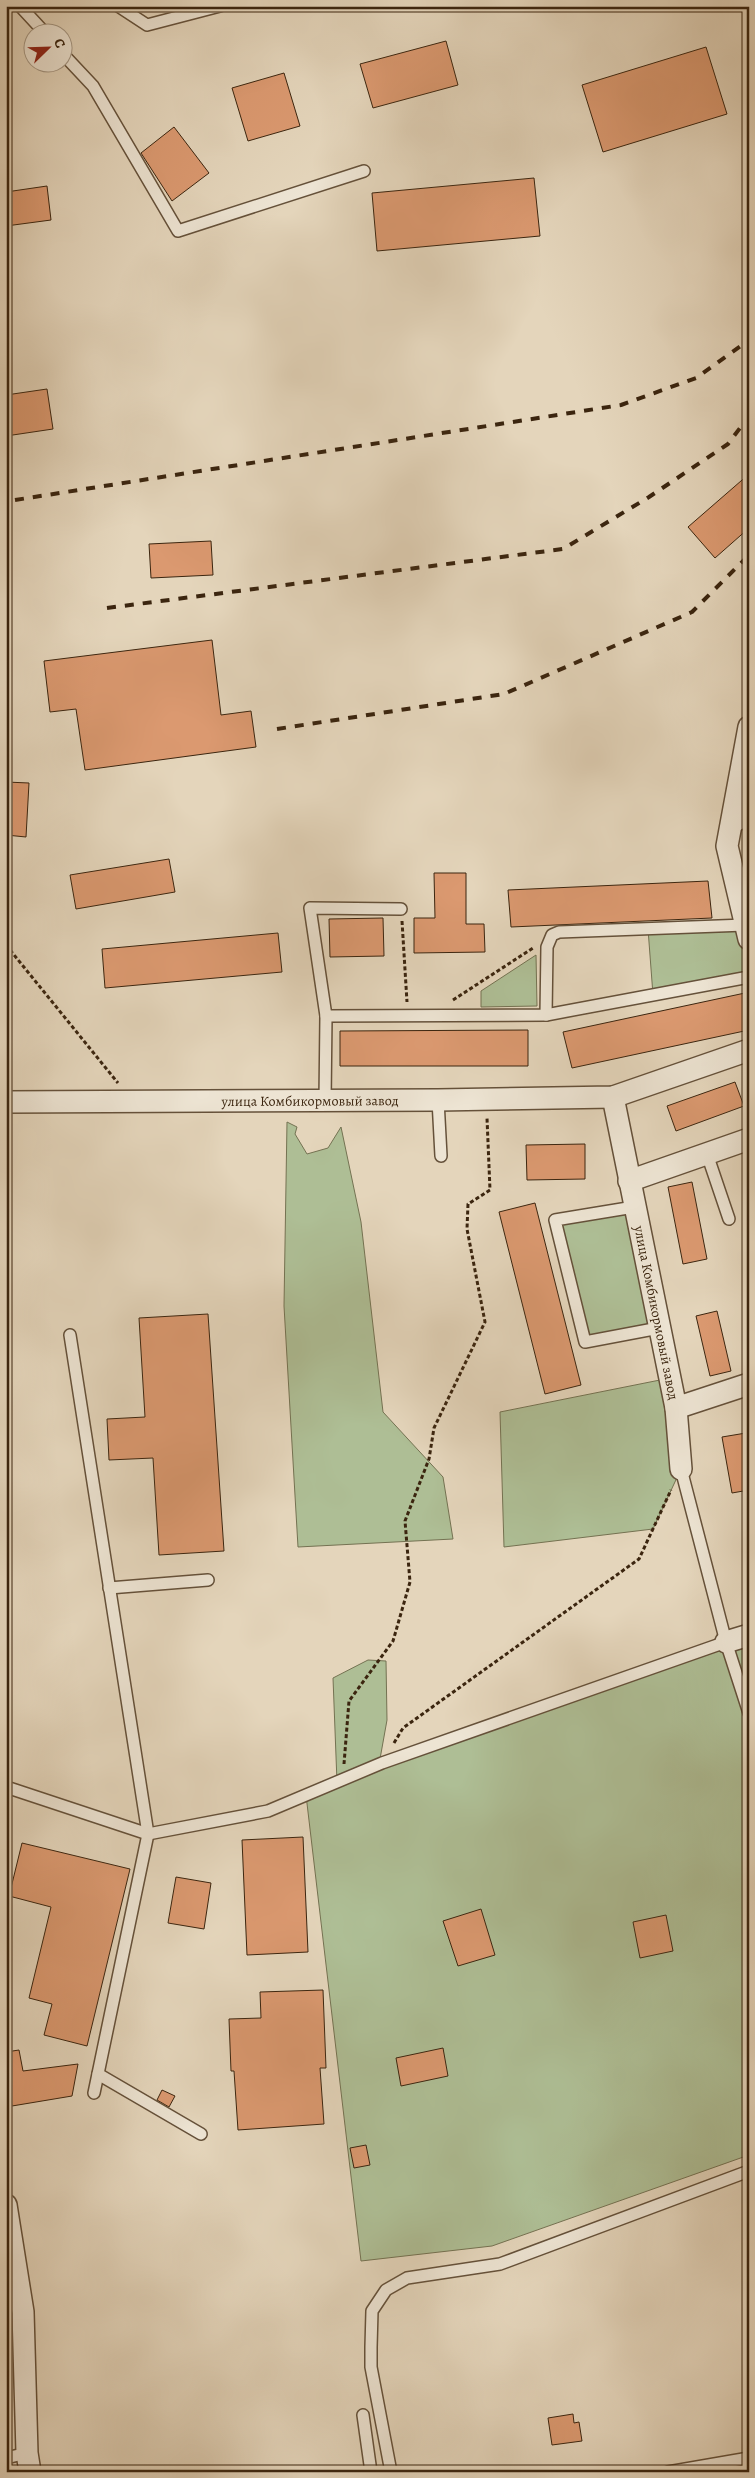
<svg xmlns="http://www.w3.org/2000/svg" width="755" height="2478" viewBox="0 0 755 2478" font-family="Alegreya,serif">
<rect width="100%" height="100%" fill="#e4d5bb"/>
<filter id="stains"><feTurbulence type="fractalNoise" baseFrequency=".004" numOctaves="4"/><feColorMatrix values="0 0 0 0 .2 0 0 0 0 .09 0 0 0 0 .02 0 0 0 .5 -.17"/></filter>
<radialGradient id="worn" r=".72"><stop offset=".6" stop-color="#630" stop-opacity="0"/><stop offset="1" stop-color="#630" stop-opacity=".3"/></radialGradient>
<g fill="#aebe95" stroke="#747252">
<polygon points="745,925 749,939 749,977 653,995 648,929"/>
<polygon points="536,955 537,1006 481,1007 481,991"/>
<polygon points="287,1122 297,1127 295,1134 307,1154 328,1148 341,1127 361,1222 383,1412 443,1477 453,1539 298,1547 284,1306"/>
<polygon points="634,1207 659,1328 585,1342 555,1220"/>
<polygon points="670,1378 681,1469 653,1529 504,1547 500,1412"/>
<polygon points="749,1640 749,2155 492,2246 361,2261 306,1795"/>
<polygon points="368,1660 386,1661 387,1720 380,1759 337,1782 333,1678"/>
</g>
<g fill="#db9970" stroke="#3b250f">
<polygon points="446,41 458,85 373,108 360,64"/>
<polygon points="706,47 727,114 603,152 582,85"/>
<polygon points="284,73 300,126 248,141 232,88"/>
<polygon points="174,127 209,173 172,201 141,153"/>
<polygon points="534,178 540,236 377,251 372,193"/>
<polygon points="47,186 51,220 6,226 6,192"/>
<polygon points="47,389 53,429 6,436 6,395"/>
<polygon points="749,474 749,528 715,558 688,527"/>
<polygon points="211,541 213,575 151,578 149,544"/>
<polygon points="212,640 221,715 251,711 256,747 85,770 76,709 50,712 44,661"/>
<polygon points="6,782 29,783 26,837 6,835"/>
<polygon points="169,859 175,892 76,909 70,875"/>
<polygon points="434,873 466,873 466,924 484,924 485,952 414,953 414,918 435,918"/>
<polygon points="708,881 712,918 511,927 508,890"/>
<polygon points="383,918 384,956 330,957 329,919"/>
<polygon points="278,933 282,972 105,988 102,949"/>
<polygon points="745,993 749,1008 749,1030 572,1068 563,1032"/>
<polygon points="528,1030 528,1066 340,1066 340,1031"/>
<polygon points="735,1082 744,1106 676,1131 667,1106"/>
<polygon points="585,1144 585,1179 527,1180 526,1145"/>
<polygon points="692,1182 707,1259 683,1264 668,1187"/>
<polygon points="535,1203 581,1385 545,1394 499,1212"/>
<polygon points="717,1311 731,1371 710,1376 696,1316"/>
<polygon points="208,1314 224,1551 159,1555 153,1458 109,1460 107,1419 145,1417 139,1318"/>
<polygon points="746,1433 749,1448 749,1490 732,1493 722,1437"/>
<polygon points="303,1837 308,1952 247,1955 242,1840"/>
<polygon points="22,1843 130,1869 87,2046 44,2035 52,2004 29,1998 51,1907 9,1896"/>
<polygon points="176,1877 211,1883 204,1929 168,1923"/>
<polygon points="481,1909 495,1955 458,1966 443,1921"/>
<polygon points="666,1915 673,1951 640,1958 633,1922"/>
<polygon points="323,1990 326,2068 320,2068 324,2124 238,2130 234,2071 231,2071 229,2019 261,2018 260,1992"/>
<polygon points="443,2048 448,2076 401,2086 396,2058"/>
<polygon points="19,2050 23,2071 78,2064 72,2096 12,2106 6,2079 6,2052"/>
<polygon points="162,2090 175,2096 169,2107 157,2100"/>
<polygon points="366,2145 370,2165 354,2168 350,2148"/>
<polygon points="573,2414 574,2423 579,2422 582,2441 552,2445 548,2418"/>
</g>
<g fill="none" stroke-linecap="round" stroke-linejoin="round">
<defs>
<g id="service">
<polyline points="20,6 44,32"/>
<polyline points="118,6 147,25 220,6"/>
<polyline points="62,53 93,86 178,231 364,171"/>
<polyline points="731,832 736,826 749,819"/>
<polyline points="546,1015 749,977"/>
<polyline points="326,1016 546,1015 547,947 552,935 559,932 745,925"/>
<polyline points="438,1100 441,1156"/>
<polyline points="325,1101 326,1016 310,908 401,909"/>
<polyline points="707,1154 729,1219"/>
<polyline points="634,1207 555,1220 585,1342 659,1328"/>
<polyline points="70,1335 148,1834 94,2093"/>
<polyline points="681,1469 726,1642 749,1713"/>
<polyline points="109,1588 208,1580"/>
<polyline points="6,1787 148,1834 268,1811 382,1763 726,1642"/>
<polyline points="98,2074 201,2134"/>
<polyline points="363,2415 371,2472"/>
<polyline points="6,2458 27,2453"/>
<polyline points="391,2472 371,2367 371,2347 372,2311 386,2290 407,2278 500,2264 749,2171"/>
<polyline points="668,2472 749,2458"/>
</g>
<g id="minor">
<polyline points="749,727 727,846 749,939"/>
<path id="s1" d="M613 1097 676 1408 681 1469"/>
<path id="s2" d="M6 1102 438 1100 613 1097 749 1050"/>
<polyline points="629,1181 749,1139"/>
<polyline points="676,1408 749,1384"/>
<polyline points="726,1642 749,1635"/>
<polyline points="6,2205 23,2312 27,2453 30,2472"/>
</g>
</defs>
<use href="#service" stroke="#65513a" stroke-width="14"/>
<use href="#minor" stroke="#65513a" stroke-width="24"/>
<g stroke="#3b250f" stroke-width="3" stroke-dasharray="4 2.5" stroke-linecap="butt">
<polyline points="402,921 407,1002"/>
<polyline points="6,945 118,1083"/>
<polyline points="453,1000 533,948"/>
<polyline points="394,1743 403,1728 639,1559 671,1490"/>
<polyline points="344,1764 349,1701 393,1641 410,1582 405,1521 429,1459 434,1428 485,1322 467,1229 468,1204 490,1190 487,1118"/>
</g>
<use href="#service" stroke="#ede4d3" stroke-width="11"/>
<use href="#minor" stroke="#ede4d3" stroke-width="21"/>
<g stroke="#3b250f" stroke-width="4" stroke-dasharray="9 9" stroke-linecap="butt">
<polyline points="15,500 621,405 696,378 749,340"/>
<polyline points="107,608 563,549 649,497 728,444 749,416"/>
<polyline points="277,729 504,694 692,612 749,555"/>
</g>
</g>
<g text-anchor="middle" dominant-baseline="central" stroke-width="4" stroke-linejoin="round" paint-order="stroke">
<g font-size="14" fill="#3b250f" stroke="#ede4d3">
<text stroke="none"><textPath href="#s2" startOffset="304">улица Комбикормовый завод</textPath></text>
<text stroke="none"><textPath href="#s1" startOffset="220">улица Комбикормовый завод</textPath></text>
</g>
</g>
<rect width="755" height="2478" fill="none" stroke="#e4d5bb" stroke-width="25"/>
<rect x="8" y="8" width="740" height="2463" fill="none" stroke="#3b250f" stroke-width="2.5"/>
<rect x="12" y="12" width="730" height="2453" fill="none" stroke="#3b250f"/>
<g transform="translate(48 48) rotate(67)"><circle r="24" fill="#ede4d3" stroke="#a69885"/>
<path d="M0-4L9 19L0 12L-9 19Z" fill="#8f2418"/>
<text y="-8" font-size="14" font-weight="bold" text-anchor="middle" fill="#3b250f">С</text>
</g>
<rect width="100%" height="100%" filter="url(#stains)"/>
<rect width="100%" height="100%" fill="url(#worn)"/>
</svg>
